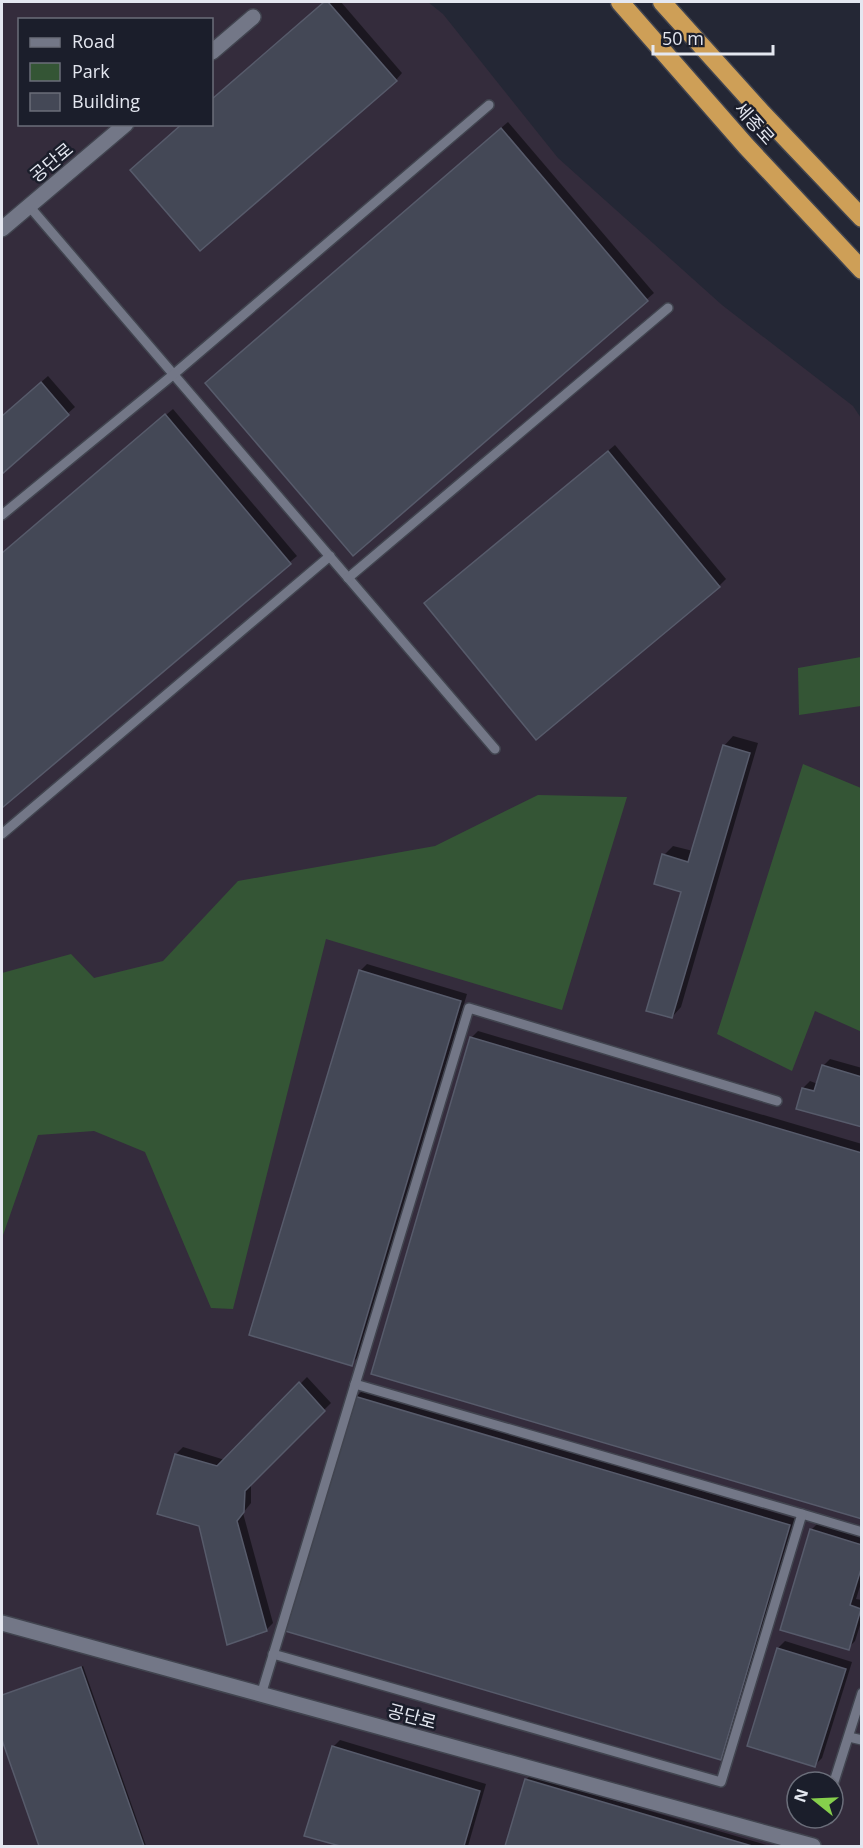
<svg xmlns="http://www.w3.org/2000/svg" width="863" height="1848" viewBox="0 0 863 1848" font-family="'Open Sans','Noto Sans KR',sans-serif">
<rect width="100%" height="100%" fill="#242735"/>
<path fill="#342c3c" fill-rule="evenodd" d="M2 2H428L443 14 558 158 722 305 853 406 861 418V1846H2ZM20 20H212V124H20ZM797 1782H833V1818H797Z"/>
<g fill="#345535">
<polygon points="861,657 861,706 799,715 798,668"/>
<polygon points="803,764 861,788 862,1032 815,1011 792,1071 717,1034"/>
<polygon points="538,795 627,797 562,1010 326,939 233,1309 211,1308 145,1152 94,1131 38,1135 2,1238 2,973 71,954 94,978 163,961 238,881 435,846"/>
</g>
<g fill="#0007">
<polygon points="325,2 341,2 402,73 396,80 212,124 212,100"/>
<polygon points="508,122 654,293 353,554 214,376"/>
<polygon points="48,376 75,407 2,472 2,417"/>
<polygon points="173,409 297,556 2,807 2,554"/>
<polygon points="615,445 726,579 719,586 433,597"/>
<polygon points="733,736 758,743 681,1007 672,1017 683,891 664,855 673,846 693,851 724,746"/>
<polygon points="367,964 467,994 358,1357 351,1364 360,971"/>
<polygon points="478,1031 862,1144 862,1517 471,1038"/>
<polygon points="830,1059 862,1068 862,1126 803,1088 810,1081 818,1084 823,1066"/>
<polygon points="307,1377 331,1403 251,1483 251,1503 243,1513 273,1623 266,1630 200,1525 159,1513 176,1454 183,1447 225,1460"/>
<polygon points="363,1390 796,1519 727,1751 720,1758 356,1397"/>
<polygon points="818,1523 862,1536 862,1580 856,1599 862,1600 862,1619 855,1641 848,1648 811,1530"/>
<polygon points="785,1641 852,1662 822,1758 815,1765 778,1648"/>
<polygon points="83,1666 146,1846 40,1846 2,1736 2,1695"/>
<polygon points="340,1740 486,1784 468,1846 345,1846 306,1835 333,1747"/>
<polygon points="530,1776 770,1846 506,1846 526,1780"/>
</g>
<g fill="#444856" stroke="#575b6b" stroke-width="1.5">
<polygon points="324,2 328,2 397,81 200,251 130,170 182,124 212,124 212,99"/>
<polygon points="501,128 648,301 353,556 205,383"/>
<polygon points="41,382 69,415 2,474 2,416"/>
<polygon points="165,414 291,564 2,808 2,553"/>
<polygon points="608,451 720,587 536,740 424,603"/>
<polygon points="723,745 750,753 672,1018 646,1011 681,892 654,884 662,854 688,862"/>
<polygon points="359,970 461,1001 352,1366 249,1335"/>
<polygon points="470,1037 862,1153 862,1519 371,1374"/>
<polygon points="822,1065 862,1077 862,1127 796,1109 802,1088 814,1091"/>
<polygon points="299,1382 325,1411 245,1491 244,1512 237,1521 267,1631 227,1645 199,1526 157,1514 175,1454 217,1466"/>
<polygon points="354,1396 790,1525 721,1760 285,1631"/>
<polygon points="810,1529 862,1545 862,1566 850,1605 861,1609 849,1650 780,1630"/>
<polygon points="777,1648 846,1669 815,1767 747,1746"/>
<polygon points="81,1667 144,1846 39,1846 2,1740 2,1695"/>
<polygon points="332,1746 480,1791 464,1846 340,1846 304,1836"/>
<polygon points="525,1779 752,1846 505,1846"/>
</g>
<g fill="none" stroke-linecap="round" stroke-linejoin="round">
<defs>
<g id="lane">
<polyline points="29,206 495,749"/>
<polyline points="2,515 174,374 489,105"/>
<polyline points="348,578 668,308"/>
<polyline points="2,834 330,556"/>
<polyline points="802,1514 862,1532"/>
<polyline points="273,1654 721,1782 802,1514 355,1384"/>
<polyline points="261,1695 469,1008 777,1101"/>
<polyline points="849,1737 862,1740"/>
<polyline points="833,1785 862,1693"/>
</g>
<g id="street">
<polyline points="212,52 253,17"/>
<polyline points="2,229 126,124"/>
</g>
<polyline id="secondary" points="2,1623 813,1846"/>
<g id="highway">
<polyline points="620,2 746,146 862,270"/>
<polyline points="662,2 763,114 862,218"/>
</g>
</defs>
<use href="#lane" stroke="#41444f" stroke-width="12"/>
<use href="#street" stroke="#41444f" stroke-width="18"/>
<use href="#secondary" stroke="#41444f" stroke-width="18"/>
<use href="#highway" stroke="#41444f" stroke-width="21"/>
<use href="#lane" stroke="#737787" stroke-width="9"/>
<use href="#street" stroke="#737787" stroke-width="15"/>
<use href="#secondary" stroke="#737787" stroke-width="15"/>
<use href="#highway" stroke="#ce9f57" stroke-width="18"/>
</g>
<g text-anchor="middle" dominant-baseline="central" stroke-width="5" stroke-linejoin="round" paint-order="stroke">
<g font-size="18" fill="#e4e7f0" stroke="#1b1e2b">
<text transform="translate(755 123) rotate(48)">세종로</text>
<text transform="translate(51 162) rotate(-40)">공단로</text>
<text transform="translate(412 1716) rotate(15)">공단로</text>
</g>
</g>
<rect width="863" height="1848" fill="none" stroke="#e4e7f0" stroke-width="6"/>
<rect x="18" y="18" width="195" height="108" fill="#1b1e2b" stroke="#6b6e7a" stroke-width="1.5"/>
<rect x="30" y="38" width="30" height="9" fill="#737787" stroke="#6b6e7a" stroke-width="1.5"/>
<text x="72" y="48" font-size="18" fill="#e4e7f0">Road</text>
<rect x="30" y="63" width="30" height="18" fill="#345535" stroke="#6b6e7a" stroke-width="1.5"/>
<text x="72" y="78" font-size="18" fill="#e4e7f0">Park</text>
<rect x="30" y="93" width="30" height="18" fill="#444856" stroke="#6b6e7a" stroke-width="1.5"/>
<text x="72" y="108" font-size="18" fill="#e4e7f0">Building</text>
<g transform="translate(815 1800) rotate(288)"><circle r="28" fill="#1b1e2b" stroke="#6b6e7a" stroke-width="1.5"/>
<path d="M0-4.5L10 22L0 15L-10 22Z" fill="#86cf4c"/>
<text y="-9" font-size="16" font-weight="bold" text-anchor="middle" fill="#e4e7f0">N</text>
</g>
<path d="M653 45v9h120v-9" fill="none" stroke="#e4e7f0" stroke-width="3"/>
<text x="662" y="45" font-size="18" fill="#e4e7f0" stroke="#1b1e2b" stroke-width="4.5" paint-order="stroke">50 m</text>
</svg>
